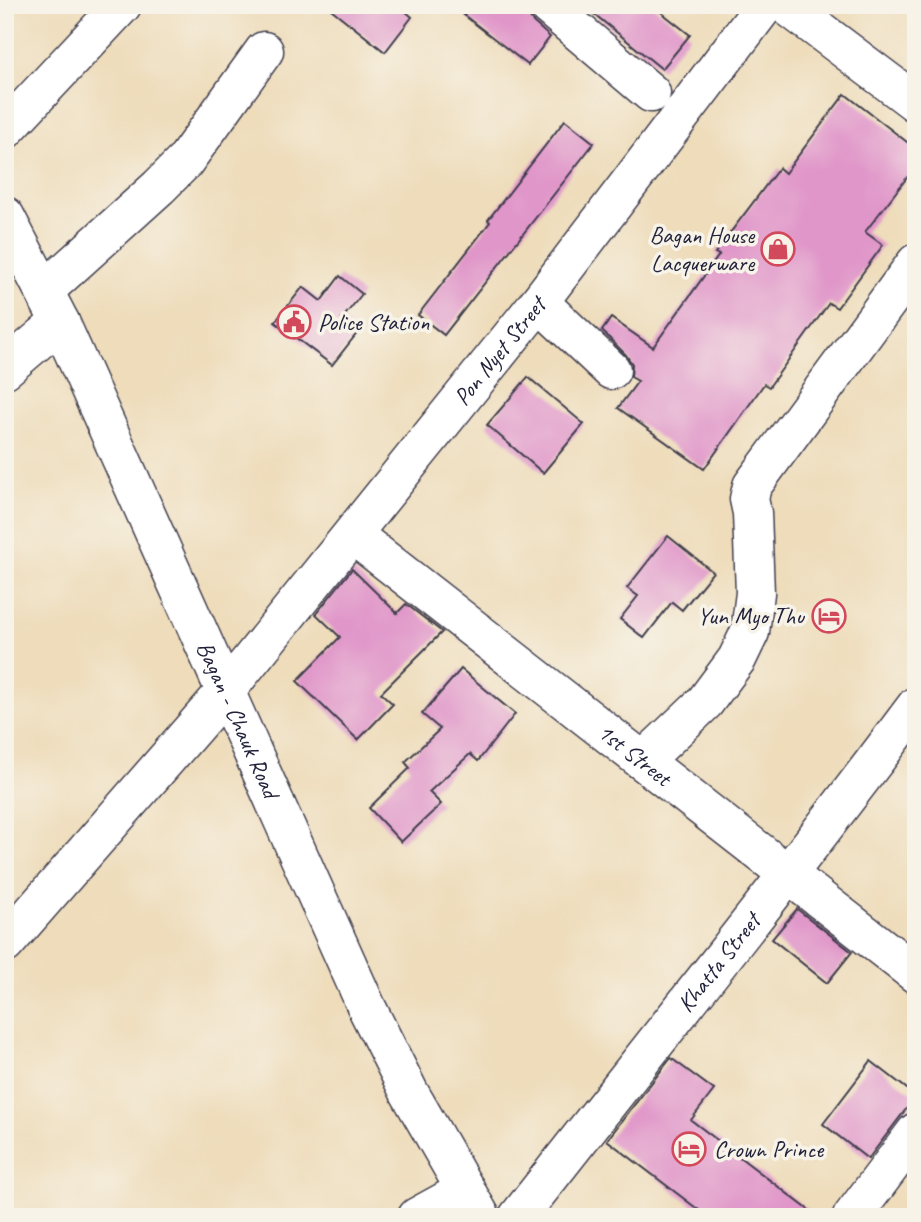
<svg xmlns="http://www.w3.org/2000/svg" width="921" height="1222" viewBox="0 0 921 1222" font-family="Caveat,sans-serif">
<rect width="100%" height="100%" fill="#f7f3e8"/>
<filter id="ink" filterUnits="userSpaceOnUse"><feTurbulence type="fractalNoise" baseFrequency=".0143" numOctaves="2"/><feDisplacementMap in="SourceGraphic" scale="14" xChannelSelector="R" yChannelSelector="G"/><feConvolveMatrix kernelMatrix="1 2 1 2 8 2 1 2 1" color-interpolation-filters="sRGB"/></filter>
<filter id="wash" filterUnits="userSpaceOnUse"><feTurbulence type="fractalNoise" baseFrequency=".00686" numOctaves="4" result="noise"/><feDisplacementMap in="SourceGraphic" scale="28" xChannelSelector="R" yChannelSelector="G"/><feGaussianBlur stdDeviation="1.57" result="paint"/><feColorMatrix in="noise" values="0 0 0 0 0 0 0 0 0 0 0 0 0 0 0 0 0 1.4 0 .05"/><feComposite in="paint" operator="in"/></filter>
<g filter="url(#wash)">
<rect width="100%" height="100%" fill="#eedcba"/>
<g id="blocks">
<g fill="#e096c9">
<polygon points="326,5 398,5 412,17 385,52"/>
<polygon points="451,5 526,5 527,13 532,21 550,37 528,65"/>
<polygon points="583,5 652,5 690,35 662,69"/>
<polygon points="845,94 916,149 916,166 865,232 883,245 837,308 829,303 769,387 764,384 704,469 618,408 638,381 631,377 632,364 626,355 602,331 611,318 653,347 719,255 715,253 779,168 785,173"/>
<polygon points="565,120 594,143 444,335 418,315 490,222 488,220"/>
<polygon points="340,276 362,294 342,319 358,332 332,365 275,322 303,287 321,301"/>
<polygon points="528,377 584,424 543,473 487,425"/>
<polygon points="668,536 713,572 682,610 672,602 644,638 620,619 638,596 627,588"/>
<polygon points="352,569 397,613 406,604 442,632 381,693 393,704 358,740 297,681 340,637 316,614"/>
<polygon points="461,669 515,714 478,761 470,754 429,792 441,804 401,842 369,808 410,768 405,762 440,729 422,714"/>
<polygon points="797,909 852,952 827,983 772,939"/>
<polygon points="671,1058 714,1090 691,1120 818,1217 708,1217 607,1140"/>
<polygon points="871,1061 916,1096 868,1159 823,1124"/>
</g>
</g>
</g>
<g filter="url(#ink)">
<use href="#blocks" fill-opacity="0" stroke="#413e4e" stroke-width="2"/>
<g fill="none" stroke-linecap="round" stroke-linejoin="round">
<defs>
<g id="minor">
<polyline points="547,5 651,93"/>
<polyline points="786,5 916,103"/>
<polyline points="5,130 122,5"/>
<polyline points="45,290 159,187 185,161 264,51"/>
<polyline points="539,302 611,370"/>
<polyline points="5,369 60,322"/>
<path id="s1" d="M353 535 916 974"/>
<polyline points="643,761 705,702 737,659 750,632 755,593 752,513 749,499 752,486 916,263"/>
<path id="s2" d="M5 944 225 692 539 302 765 5"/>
<polyline points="417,1217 466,1190"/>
<path id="s3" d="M518 1217C651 1047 787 879 916 706"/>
<polyline points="852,1217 916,1132"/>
</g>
<g id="major">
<path id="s4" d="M5 216 60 322 367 1008 409 1092 481 1217"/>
</g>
</defs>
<use href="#minor" stroke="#413e4e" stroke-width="41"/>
<use href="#major" stroke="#413e4e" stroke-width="41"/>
<use href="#minor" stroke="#fff" stroke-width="38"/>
<use href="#major" stroke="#fff" stroke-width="38"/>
</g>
</g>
<defs>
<symbol id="shop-ring" viewBox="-11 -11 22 22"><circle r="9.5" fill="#f7f3e8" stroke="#d1495b" stroke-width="1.5"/><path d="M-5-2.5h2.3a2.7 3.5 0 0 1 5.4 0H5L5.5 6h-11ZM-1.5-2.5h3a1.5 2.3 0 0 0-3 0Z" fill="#d1495b"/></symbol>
<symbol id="civic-ring" viewBox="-11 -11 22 22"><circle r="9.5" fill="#f7f3e8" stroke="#d1495b" stroke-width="1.5"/><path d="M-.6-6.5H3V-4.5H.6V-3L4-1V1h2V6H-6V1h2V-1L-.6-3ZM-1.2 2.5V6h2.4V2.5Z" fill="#d1495b"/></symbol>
<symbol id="hotel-ring" viewBox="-11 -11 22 22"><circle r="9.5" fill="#f7f3e8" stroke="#d1495b" stroke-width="1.5"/><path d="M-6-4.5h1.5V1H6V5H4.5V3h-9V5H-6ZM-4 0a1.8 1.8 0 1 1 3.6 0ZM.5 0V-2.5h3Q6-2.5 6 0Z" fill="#d1495b"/></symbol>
</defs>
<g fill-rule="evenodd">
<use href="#shop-ring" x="759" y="230" width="38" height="38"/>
<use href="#civic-ring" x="275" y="303" width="38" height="38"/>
<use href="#hotel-ring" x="810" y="597" width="38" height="38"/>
<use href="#hotel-ring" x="670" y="1130" width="38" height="38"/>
</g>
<g text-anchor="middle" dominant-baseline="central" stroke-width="7" stroke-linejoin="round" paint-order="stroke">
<g font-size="24" fill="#22223b" stroke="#f7f3e8" text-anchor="end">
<text x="754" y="235">Bagan House<tspan x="754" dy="28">Lacquerware</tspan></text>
<text x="318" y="322" text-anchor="start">Police Station</text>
<text x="804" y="616">Yun Myo Thu</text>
<text x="714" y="1149" text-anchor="start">Crown Prince</text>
</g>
<g font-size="24" fill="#22223b" stroke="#f7f3e8">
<text stroke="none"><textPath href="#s2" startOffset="772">Pon Nyet Street</textPath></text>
<text stroke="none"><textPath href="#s4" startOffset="555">Bagan - Chauk Road</textPath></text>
<text stroke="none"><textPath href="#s1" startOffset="357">1st Street</textPath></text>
<text stroke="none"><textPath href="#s3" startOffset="324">Khatta Street</textPath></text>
</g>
</g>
<rect width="921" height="1222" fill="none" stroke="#f7f3e8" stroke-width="28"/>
</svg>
